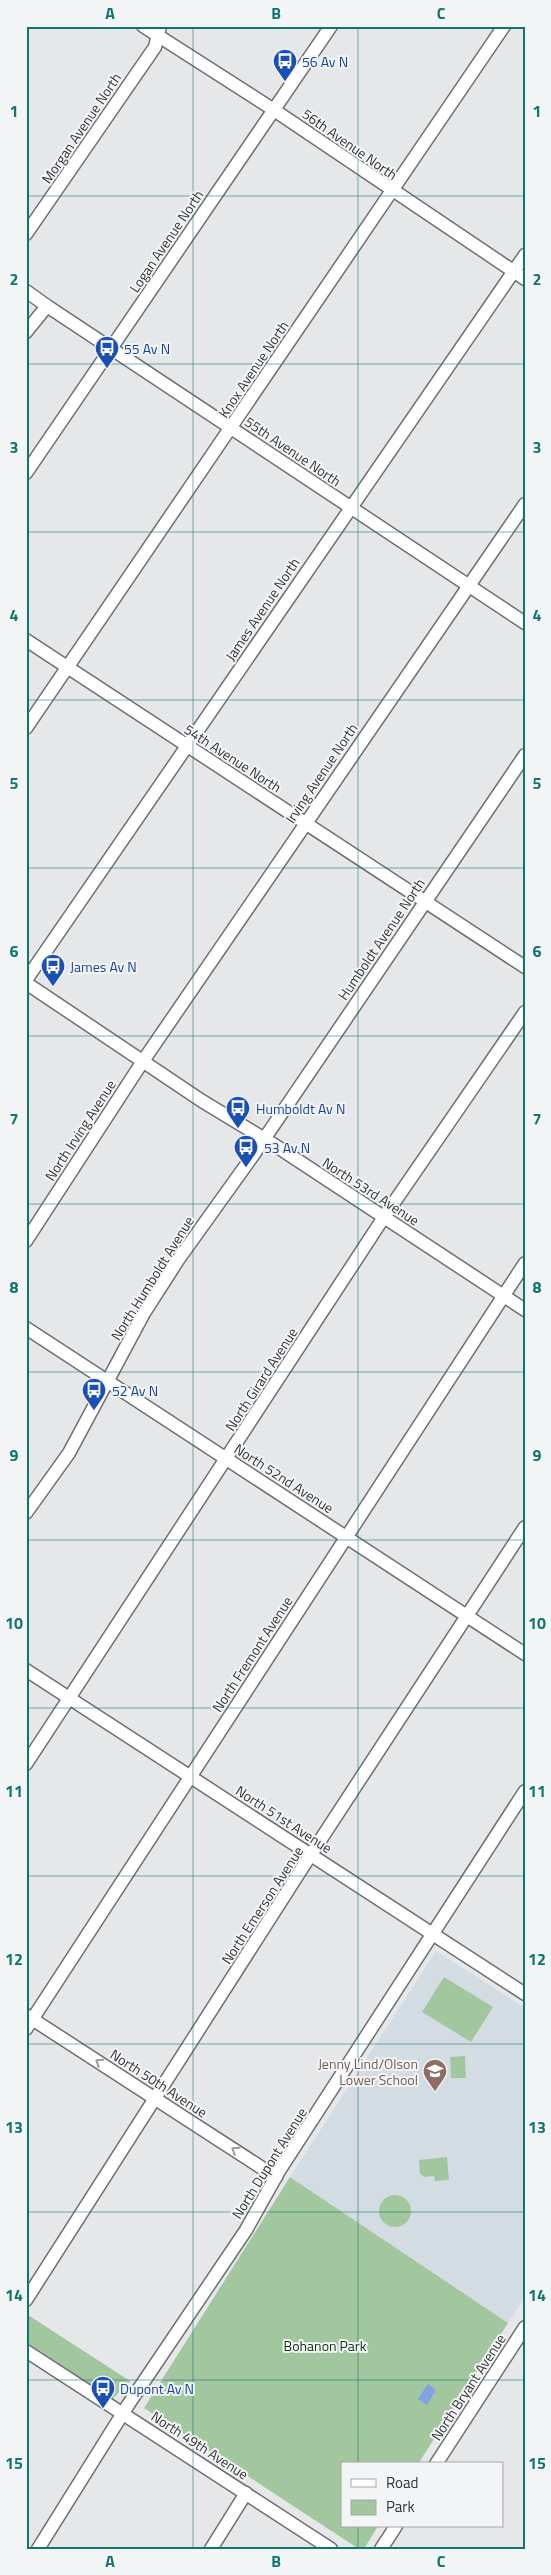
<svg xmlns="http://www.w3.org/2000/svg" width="551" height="2575" viewBox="0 0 551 2575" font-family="'Titillium Web',sans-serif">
<rect width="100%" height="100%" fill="#e5e7e9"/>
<polygon fill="#d4dce3" points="436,1951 525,2008 525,2297 508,2323 290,2177"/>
<g fill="#a2c79f">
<polygon points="444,1977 493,2007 471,2042 422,2012"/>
<polygon points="465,2056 466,2078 451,2078 450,2057"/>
<polygon points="447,2157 449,2180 435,2181 434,2176 425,2177 420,2174 419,2160"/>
<polygon points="290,2177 508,2323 418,2464 342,2464 342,2526 378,2526 364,2549 359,2549 144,2408"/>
<circle cx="395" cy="2211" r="16"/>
<path d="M28 2315 130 2381C125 2389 118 2392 113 2399L26 2342V2318Z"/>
</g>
<polygon fill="#7fa3e3" points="428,2384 436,2390 427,2405 418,2399"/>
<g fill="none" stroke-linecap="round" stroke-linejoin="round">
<defs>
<g id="minor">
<polyline points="143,26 274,110 525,279"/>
<polyline points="26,234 155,47 160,26"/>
<polyline points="26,291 47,306"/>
<polyline points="26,332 47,306 525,623"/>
<polyline points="26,473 331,26"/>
<polyline points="26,640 525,967"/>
<polyline points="26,728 504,26"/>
<polyline points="26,980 525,255"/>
<polyline points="26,983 202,1101 276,1146 525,1310"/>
<polyline points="26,1241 143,1061 525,504"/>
<polyline points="26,1328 525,1654"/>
<polyline points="26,1513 69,1453 144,1313 178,1260 254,1154 525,755"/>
<polyline points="26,1670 525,1994"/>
<polyline points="26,1764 384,1217 525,1012"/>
<polyline points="26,2015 276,2177"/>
<polyline points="26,2029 525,1263"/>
<polyline points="26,2300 306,1862 525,1527"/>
<polyline points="26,2351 331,2549"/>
<polyline points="436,2464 525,2327"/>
<polyline points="38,2549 128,2405 246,2230 279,2171 525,1791"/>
<polyline points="211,2549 246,2493"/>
<polyline points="381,2549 396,2526"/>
</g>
</defs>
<use href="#minor" stroke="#6e6f70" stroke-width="15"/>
<use href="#minor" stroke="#fff" stroke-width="12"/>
</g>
<defs><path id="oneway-chevron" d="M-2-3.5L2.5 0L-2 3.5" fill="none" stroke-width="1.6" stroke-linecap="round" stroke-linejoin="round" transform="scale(1.25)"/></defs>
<g stroke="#999a9a">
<use href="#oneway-chevron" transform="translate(99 2062) rotate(-147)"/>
<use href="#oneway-chevron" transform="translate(235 2150) rotate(-147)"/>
</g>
<path fill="none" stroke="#0f766e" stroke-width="1" stroke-opacity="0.55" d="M193 26V2549M358 26V2464M26 196H525M26 364H525M26 532H525M26 700H525M26 868H525M26 1036H525M26 1204H525M26 1372H525M26 1540H525M26 1708H525M26 1876H525M26 2044H525M26 2212H525M26 2380H525M358 2526V2549"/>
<defs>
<symbol id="bus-pin" viewBox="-11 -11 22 30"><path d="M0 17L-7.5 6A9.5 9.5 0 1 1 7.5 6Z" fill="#1a4fb4" stroke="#f3f4f6"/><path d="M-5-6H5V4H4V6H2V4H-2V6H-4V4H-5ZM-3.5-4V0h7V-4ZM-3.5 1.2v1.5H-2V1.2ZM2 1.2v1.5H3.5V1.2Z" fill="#fff"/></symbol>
<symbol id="school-pin" viewBox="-11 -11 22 30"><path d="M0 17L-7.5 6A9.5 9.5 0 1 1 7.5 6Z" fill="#8d6e63" stroke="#f3f4f6"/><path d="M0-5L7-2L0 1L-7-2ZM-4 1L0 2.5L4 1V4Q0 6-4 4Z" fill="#fff"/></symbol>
</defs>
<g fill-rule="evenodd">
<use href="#bus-pin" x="271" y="47" width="28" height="38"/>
<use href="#bus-pin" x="93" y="334" width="28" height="38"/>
<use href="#bus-pin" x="39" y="952" width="28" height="38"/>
<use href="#bus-pin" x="224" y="1094" width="28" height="38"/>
<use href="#bus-pin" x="232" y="1133" width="28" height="38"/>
<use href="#bus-pin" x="80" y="1376" width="28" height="38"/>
<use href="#school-pin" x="421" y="2057" width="28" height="38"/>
<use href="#bus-pin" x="89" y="2374" width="28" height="38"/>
</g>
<g text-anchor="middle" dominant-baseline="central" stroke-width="4" stroke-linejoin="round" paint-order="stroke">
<g font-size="14" fill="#164399" stroke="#f3f4f6" text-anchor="start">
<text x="302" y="61">56 Av N</text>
<text x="124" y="348">55 Av N</text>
<text x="70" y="966">James Av N</text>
<text x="256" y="1108">Humboldt Av N</text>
<text x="264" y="1147">53 Av N</text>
<text x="112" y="1390">52 Av N</text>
<text x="120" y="2388">Dupont Av N</text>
</g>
<g font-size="14" fill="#333435" stroke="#f3f4f6">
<text transform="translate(81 128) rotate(-56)">Morgan Avenue North</text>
<text transform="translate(350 144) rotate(35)">56th Avenue North</text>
<text transform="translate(166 241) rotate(-56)">Logan Avenue North</text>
<text transform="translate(253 369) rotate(-56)">Knox Avenue North</text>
<text transform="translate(293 451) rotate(34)">55th Avenue North</text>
<text transform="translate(262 609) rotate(-56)">James Avenue North</text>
<text transform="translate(233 758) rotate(33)">54th Avenue North</text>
<text transform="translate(321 773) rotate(-56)">Irving Avenue North</text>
<text transform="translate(381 939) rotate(-56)">Humboldt Avenue North</text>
<text transform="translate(80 1130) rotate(-57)">North Irving Avenue</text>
<text transform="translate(371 1191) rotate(33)">North 53rd Avenue</text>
<text transform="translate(152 1278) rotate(-58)">North Humboldt Avenue</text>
<text transform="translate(261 1379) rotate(-57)">North Girard Avenue</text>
<text transform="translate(284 1478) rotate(33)">North 52nd Avenue</text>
<text transform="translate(252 1654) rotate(-57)">North Fremont Avenue</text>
<text transform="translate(284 1819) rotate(33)">North 51st Avenue</text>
<text transform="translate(262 1905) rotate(-57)">North Emerson Avenue</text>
<text transform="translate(159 2083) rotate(33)">North 50th Avenue</text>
<text transform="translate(269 2163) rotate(-58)">North Dupont Avenue</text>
<text transform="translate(468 2387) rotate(-57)">North Bryant Avenue</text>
<text transform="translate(200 2445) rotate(33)">North 49th Avenue</text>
</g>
<g font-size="14" fill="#785e54" stroke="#f3f4f6" text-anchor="end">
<text x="418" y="2063">Jenny Lind/Olson<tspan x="418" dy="16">Lower School</tspan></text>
</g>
<g font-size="14" fill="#0d340d" stroke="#f3f4f6">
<text x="325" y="2345">Bohanon Park</text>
</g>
</g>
<rect width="551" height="2575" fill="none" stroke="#f3f4f6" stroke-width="55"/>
<rect x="341" y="2462" width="162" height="65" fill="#f3f4f6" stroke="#a6a7a9"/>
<rect x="351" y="2479" width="25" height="8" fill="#ffffff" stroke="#a6a7a9"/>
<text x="386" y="2488" font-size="15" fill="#333435">Road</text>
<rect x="351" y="2500" width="25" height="15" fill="#a2c79f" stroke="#a6a7a9"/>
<text x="386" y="2512" font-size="15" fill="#333435">Park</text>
<rect x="28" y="28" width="496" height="2520" fill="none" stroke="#0f766e" stroke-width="2"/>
<g font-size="16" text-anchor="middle" font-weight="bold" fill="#0f766e">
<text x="110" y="19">A</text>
<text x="276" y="19">B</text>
<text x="441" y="19">C</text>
<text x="14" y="117">1</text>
<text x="537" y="117">1</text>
<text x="14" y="285">2</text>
<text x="537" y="285">2</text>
<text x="14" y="453">3</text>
<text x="537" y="453">3</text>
<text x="14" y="621">4</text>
<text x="537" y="621">4</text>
<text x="14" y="789">5</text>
<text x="537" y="789">5</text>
<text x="14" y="957">6</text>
<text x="537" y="957">6</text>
<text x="14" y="1125">7</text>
<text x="537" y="1125">7</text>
<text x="14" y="1293">8</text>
<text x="537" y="1293">8</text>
<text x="14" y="1461">9</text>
<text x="537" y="1461">9</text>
<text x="14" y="1629">10</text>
<text x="537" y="1629">10</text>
<text x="14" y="1797">11</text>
<text x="537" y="1797">11</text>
<text x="14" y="1965">12</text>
<text x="537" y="1965">12</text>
<text x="14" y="2133">13</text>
<text x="537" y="2133">13</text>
<text x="14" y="2301">14</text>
<text x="537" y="2301">14</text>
<text x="14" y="2469">15</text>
<text x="537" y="2469">15</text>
<text x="110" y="2567">A</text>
<text x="276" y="2567">B</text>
<text x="441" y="2567">C</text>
</g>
</svg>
